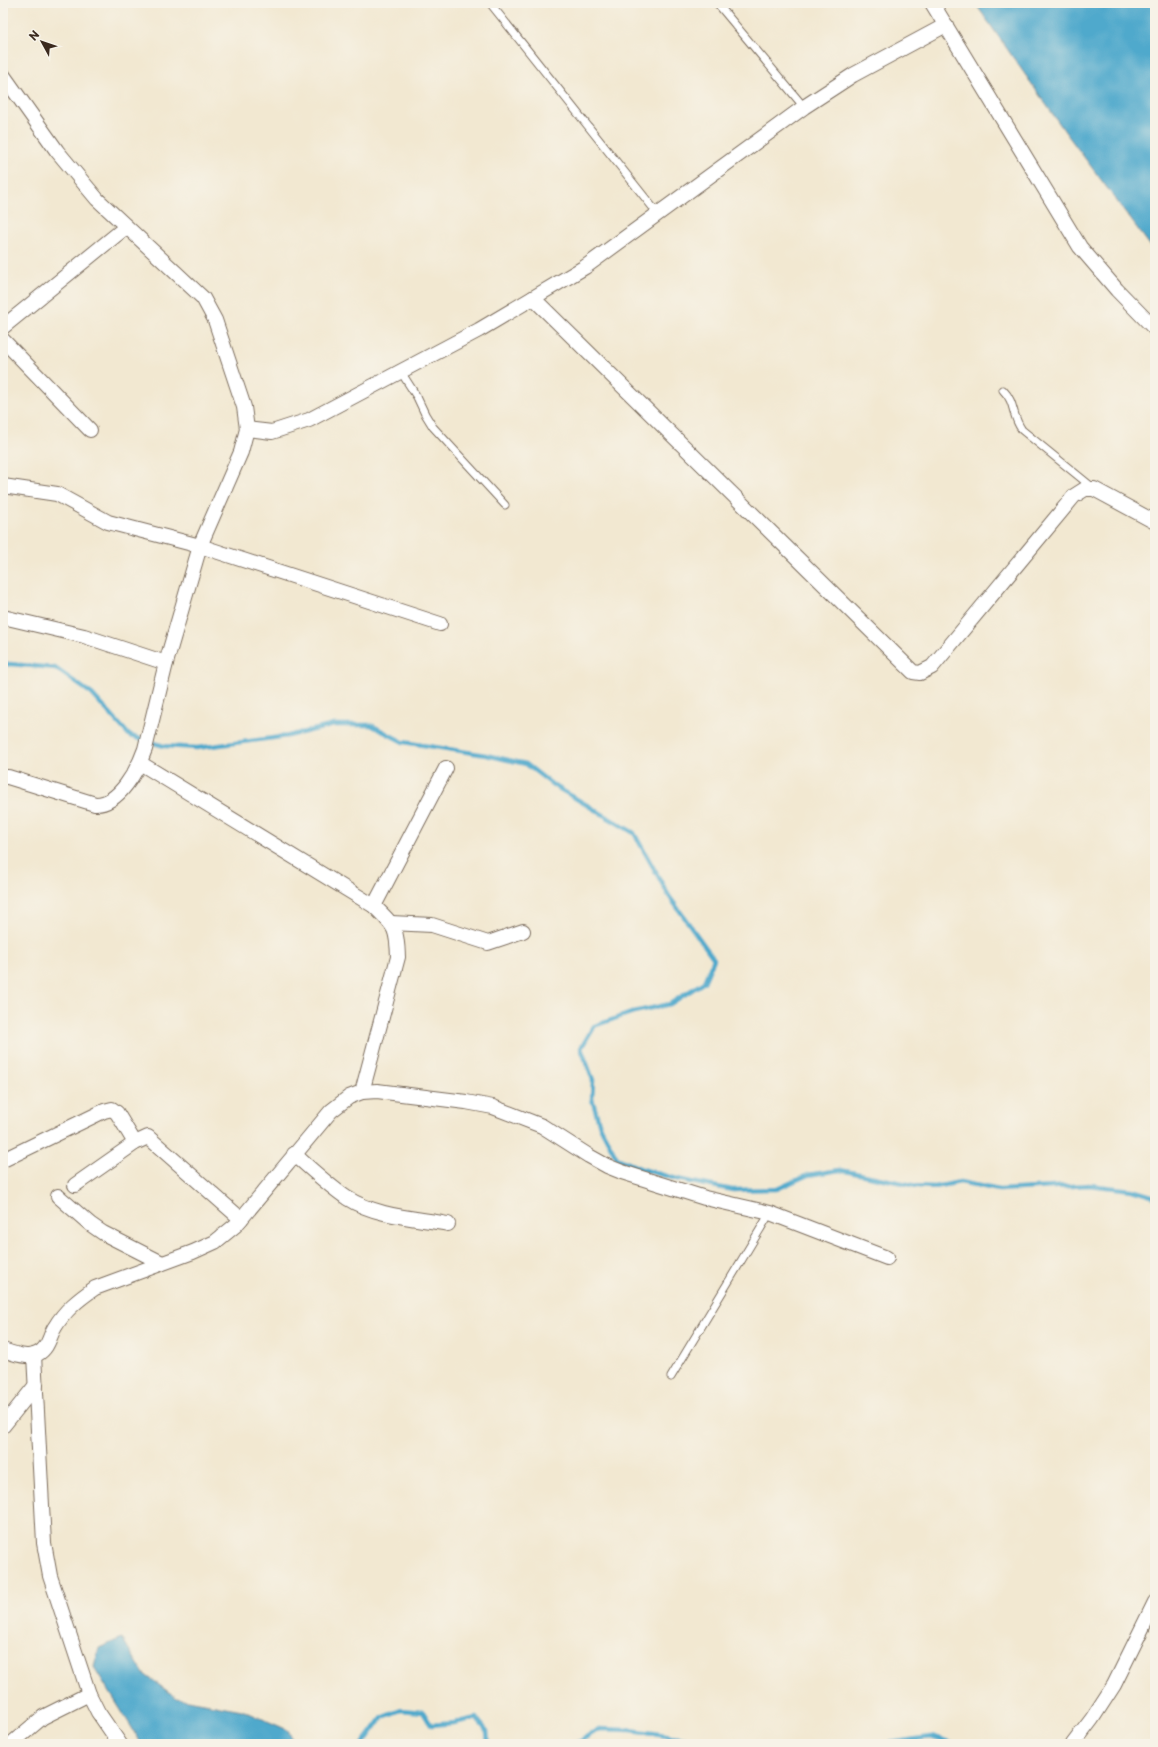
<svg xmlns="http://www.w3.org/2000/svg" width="1158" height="1747" viewBox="0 0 1158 1747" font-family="'Playpen Sans',sans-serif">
<rect width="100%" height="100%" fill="#f7f3e8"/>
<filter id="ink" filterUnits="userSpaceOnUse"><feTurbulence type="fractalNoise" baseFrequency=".025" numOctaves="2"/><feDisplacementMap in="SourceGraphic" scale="8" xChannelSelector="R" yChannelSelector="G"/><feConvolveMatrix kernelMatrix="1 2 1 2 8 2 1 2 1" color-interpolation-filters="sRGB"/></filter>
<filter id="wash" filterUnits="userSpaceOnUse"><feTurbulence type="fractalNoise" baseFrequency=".012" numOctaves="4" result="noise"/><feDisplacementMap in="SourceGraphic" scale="16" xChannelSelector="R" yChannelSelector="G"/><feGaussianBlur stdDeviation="0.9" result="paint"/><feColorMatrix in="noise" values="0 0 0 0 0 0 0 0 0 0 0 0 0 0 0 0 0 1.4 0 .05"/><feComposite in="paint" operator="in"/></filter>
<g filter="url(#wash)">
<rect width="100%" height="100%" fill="#f2e8d1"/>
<g fill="#4fa9cc" stroke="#456a75">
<polygon points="975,3 1155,3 1155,252 1066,133"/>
<polygon points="122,1638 144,1674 177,1698 242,1710 288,1730 295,1744 142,1744 94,1667 99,1648"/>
</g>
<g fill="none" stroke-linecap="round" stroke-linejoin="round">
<g stroke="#4fa9cc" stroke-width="4.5">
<polyline points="3,665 10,664 55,668 92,694 130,736 164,746 197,748 288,736 334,725 371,725 403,742 486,755 526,764 553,785 634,833 669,896 714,959 704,982 670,1004 634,1012 594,1026 581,1048 593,1080 592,1099 600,1126 617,1158 642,1169 677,1179 733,1190 777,1189 808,1175 840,1170 917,1186 935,1187 960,1182 999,1190 1089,1185 1132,1190 1155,1197"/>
<polyline points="363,1744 383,1717 401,1710 423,1712 431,1725 454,1723 476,1718 487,1731 488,1744"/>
<polyline points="575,1744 599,1729 631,1730 666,1735 708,1744"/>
<polyline points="882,1744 931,1737 953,1744"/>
</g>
</g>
</g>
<g filter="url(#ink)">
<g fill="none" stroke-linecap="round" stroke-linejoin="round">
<defs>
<g id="lane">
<polyline points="490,3 658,214"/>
<polyline points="717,3 804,107"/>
<polyline points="401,372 417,397 425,414 433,427 505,505"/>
<path d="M1003 390C1016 403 1011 415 1022 430L1092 487"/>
<polyline points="671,1377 770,1213"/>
</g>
<g id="street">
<polyline points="932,3 1080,247 1117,290 1155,329"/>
<path d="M3 75 57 151 97 199 203 298 215 320 244 407 247 429 241 452 200 546 166 663 145 749C138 769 119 805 95 804L8 777H3"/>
<polyline points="533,298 913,672 920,673 932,667 1074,496 1085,489 1094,489 1155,522"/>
<polyline points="3,327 126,227"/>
<polyline points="3,340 90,430"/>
<polyline points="247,429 272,432 309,420 479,330 585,267 804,107 853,75 946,25"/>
<polyline points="3,486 57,494 108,522 200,546 440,624"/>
<polyline points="3,617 84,636 166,663"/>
<path d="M140 763 374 906C395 927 397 927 398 957L362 1092"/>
<polyline points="374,906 446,768"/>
<polyline points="391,923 432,925 488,943 523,931"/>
<path d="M294 1154C311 1169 328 1185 347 1198 375 1216 415 1218 448 1224"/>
<polyline points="3,1160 104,1111 112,1109 117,1113 135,1143"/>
<polyline points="75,1185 135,1143 148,1137 241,1219"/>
<polyline points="58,1196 90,1224 103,1233 162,1263"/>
<path d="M3 1350C17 1355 36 1362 46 1346 50 1340 51 1333 55 1327 65 1310 79 1299 95 1288L193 1252 215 1242 236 1225 331 1111 349 1097 362 1092 377 1091 466 1102 493 1107 542 1126 589 1156 607 1166 622 1172 705 1198 770 1213 887 1258"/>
<polyline points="34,1355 44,1543 50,1576 89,1694 98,1712 120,1744"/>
<polyline points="3,1426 36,1385"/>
<polyline points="11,1744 43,1717 89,1694"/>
<polyline points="1073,1744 1092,1719 1114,1685 1155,1602"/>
</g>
</defs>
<use href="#lane" stroke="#7b6c5d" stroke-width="9"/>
<use href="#street" stroke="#7b6c5d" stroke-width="16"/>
<use href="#lane" stroke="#fff" stroke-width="7"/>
<use href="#street" stroke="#fff" stroke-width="14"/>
</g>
</g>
<rect width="1158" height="1747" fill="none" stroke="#f7f3e8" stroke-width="16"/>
<g transform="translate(42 42) rotate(310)" stroke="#f7f3e8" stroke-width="3" paint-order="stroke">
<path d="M0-3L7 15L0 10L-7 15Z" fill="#3b2a1e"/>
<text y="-6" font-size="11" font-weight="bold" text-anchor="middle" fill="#3b2a1e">N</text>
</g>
</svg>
